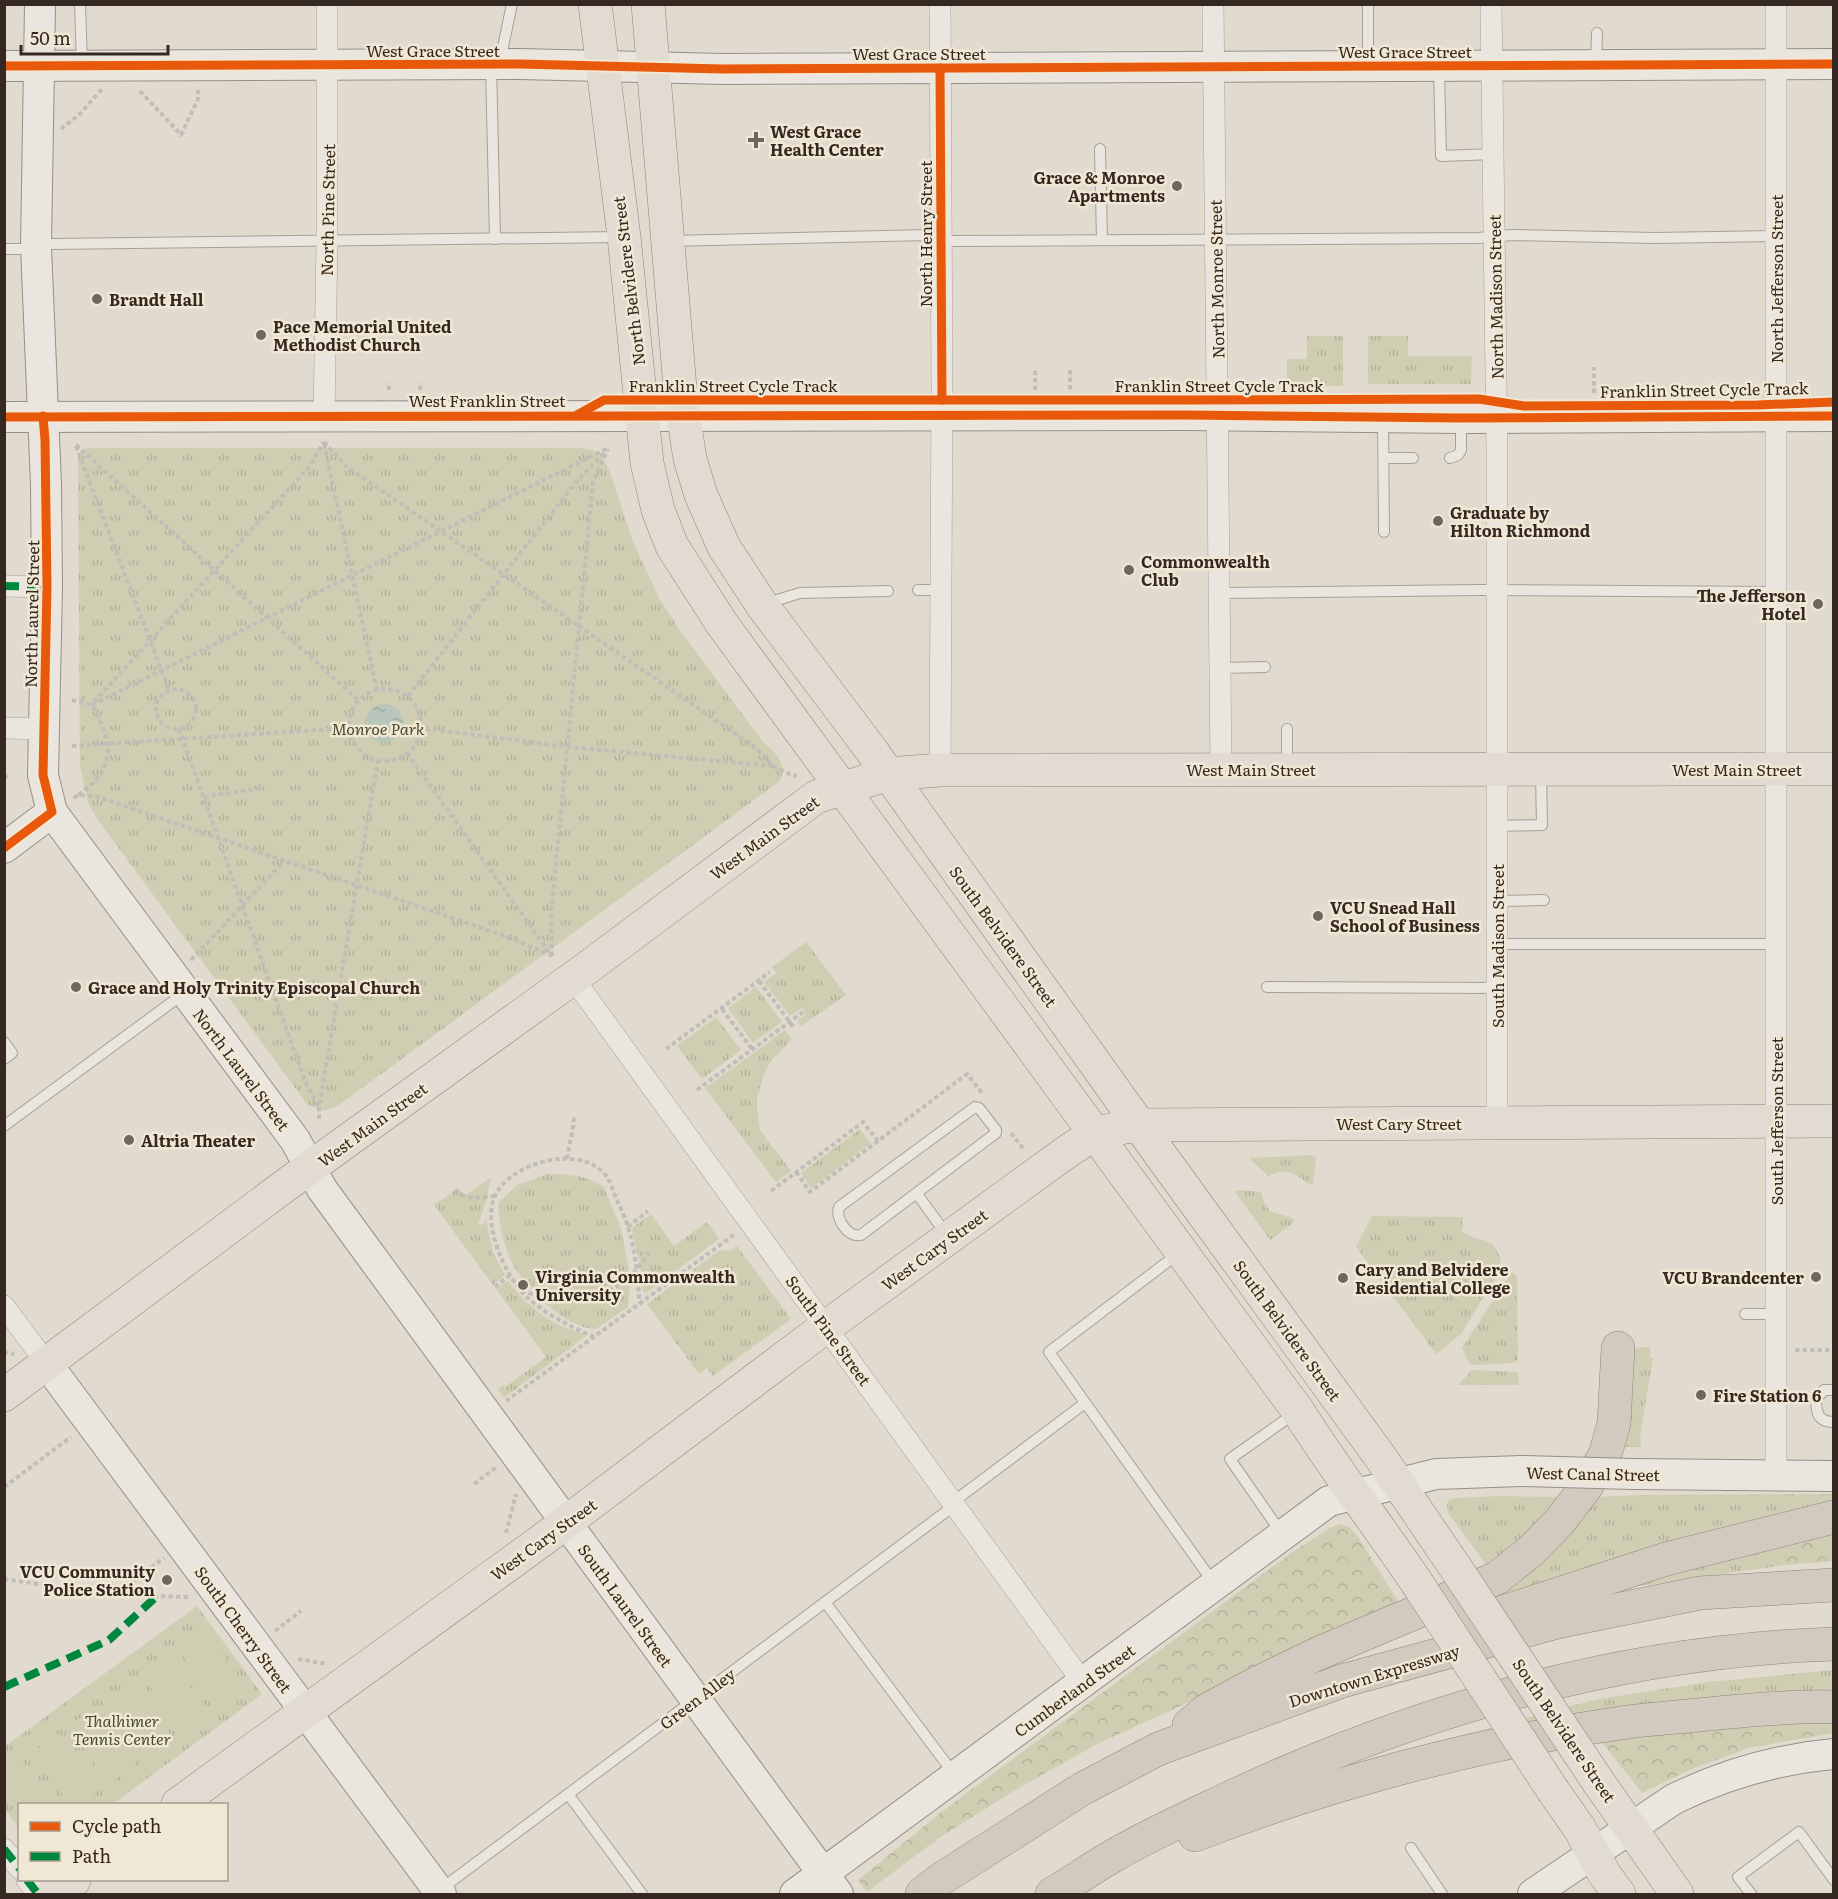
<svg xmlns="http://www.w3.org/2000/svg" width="1838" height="1899" viewBox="0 0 1838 1899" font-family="Literata,serif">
<defs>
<pattern id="grass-tufts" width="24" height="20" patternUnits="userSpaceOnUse" patternTransform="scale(1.5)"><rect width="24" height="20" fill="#d0ceb2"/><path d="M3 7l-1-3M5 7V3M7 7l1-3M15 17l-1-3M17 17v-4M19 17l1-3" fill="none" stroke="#b3b199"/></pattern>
<pattern id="forest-crowns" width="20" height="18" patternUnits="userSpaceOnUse" patternTransform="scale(1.5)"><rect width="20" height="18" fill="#d0ceb2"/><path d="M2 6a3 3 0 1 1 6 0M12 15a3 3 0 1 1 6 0" fill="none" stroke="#b3b199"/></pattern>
<pattern id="water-ripples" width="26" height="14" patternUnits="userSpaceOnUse" patternTransform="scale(1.5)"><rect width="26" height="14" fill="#b8c6bc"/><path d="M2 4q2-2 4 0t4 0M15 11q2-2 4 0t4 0" fill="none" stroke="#9faaa1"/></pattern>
</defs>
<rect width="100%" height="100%" fill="#e1dace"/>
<g fill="url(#grass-tufts)">
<polygon points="1307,336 1343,336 1343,386 1287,386 1287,359 1307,359"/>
<polygon points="1368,336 1408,336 1408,356 1472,356 1471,384 1368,384"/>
<path d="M86 448H582L593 450 602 458 609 469 633 542 659 598 679 629 763 742C776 752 787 764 780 781L339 1105C324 1112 322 1112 307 1104L98 820 88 803 80 765 78 457Z"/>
<polygon points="806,942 846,995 801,1026 797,1021 806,1014 802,1008 790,1016 764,982 776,973 772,967"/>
<polygon points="756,987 782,1022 753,1043 728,1008"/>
<polygon points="716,1017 741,1050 702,1079 677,1046"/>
<polygon points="785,1030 792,1039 771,1061 764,1074 757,1098 757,1110 760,1130 791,1171 776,1182 705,1088"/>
<polygon points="860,1129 871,1143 811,1188 801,1173"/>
<path d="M1308 1155 1316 1157 1313 1184H1308C1296 1173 1284 1168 1268 1176L1249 1158Z"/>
<path d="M547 1174C568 1174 586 1175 604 1187L621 1229 630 1275C603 1295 561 1310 531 1287 508 1270 499 1229 498 1203L517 1185Z"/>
<polygon points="491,1177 486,1202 478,1224 483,1225 486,1219 493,1253 505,1275 493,1285 434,1205 458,1188 464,1196"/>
<path d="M1237 1190 1261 1192C1269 1223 1279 1208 1295 1220L1292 1224 1270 1240 1235 1192Z"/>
<polygon points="651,1214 674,1246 707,1222 719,1239 646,1293 643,1291 640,1263 632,1231 633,1227"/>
<polygon points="1372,1216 1463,1217 1462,1231 1467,1235 1492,1244 1501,1258 1499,1272 1461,1334 1436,1354 1356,1247"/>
<polygon points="737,1246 791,1319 713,1376 707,1368 699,1374 647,1304 720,1250 731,1251"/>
<polygon points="1512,1272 1517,1276 1518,1360 1513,1363 1472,1365 1467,1360 1462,1348"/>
<path d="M630 1280 628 1307 596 1329C579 1329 556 1314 544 1302L546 1299C580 1304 602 1301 630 1280Z"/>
<path d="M508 1281C522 1299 539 1315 559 1325 568 1329 579 1331 586 1336L504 1398 498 1389 503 1385 505 1387 546 1357 496 1289Z"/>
<polygon points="1650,1347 1650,1358 1653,1358 1640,1436 1641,1447 1620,1447 1628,1348"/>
<polygon points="1472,1370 1515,1372 1518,1374 1519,1385 1458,1385"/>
<polygon points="1833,1494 1833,1509 1510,1600 1499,1584 1594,1497 1643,1495"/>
<polygon points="1499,1496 1564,1497 1540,1526 1488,1567 1448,1513 1447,1504 1449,1500 1455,1498"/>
<polygon points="1784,1541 1782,1560 1785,1565 1619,1589"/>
<polygon points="197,1606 262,1694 113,1804 20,1804 19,1829 5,1809 4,1747"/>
<polygon points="1833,1670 1833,1698 1452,1738 1598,1699 1709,1682"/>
</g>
<g fill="url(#forest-crowns)">
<polygon points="1340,1524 1349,1527 1356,1534 1401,1606 1099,1743 1017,1789 939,1838 867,1892 858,1880 948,1807 1294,1551 1332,1527"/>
<polygon points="1833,1533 1833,1561 1785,1565 1779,1552 1784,1541"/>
<polygon points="1833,1719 1833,1733 1749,1748 1694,1768 1642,1793 1597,1736"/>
</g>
<g fill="#d0ceb2">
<polygon points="203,1627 244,1684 218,1703 176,1647"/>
<polygon points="167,1654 208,1711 182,1730 140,1673"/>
<polygon points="131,1681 172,1737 146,1757 104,1700"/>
<polygon points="95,1707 136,1764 110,1784 68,1727"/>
<polygon points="58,1734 100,1790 81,1804 70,1804 32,1753"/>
<polygon points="22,1761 55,1804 20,1804 19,1812 5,1791 5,1774"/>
</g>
<circle fill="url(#water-ripples)" cx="384" cy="723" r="19"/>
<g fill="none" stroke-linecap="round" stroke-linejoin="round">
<defs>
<g id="lane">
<polyline points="80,4 82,63"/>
<polyline points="1368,4 1368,64"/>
<polyline points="500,61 512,4"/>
<polyline points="491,65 495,239"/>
<polyline points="1596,65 1597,33"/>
<polyline points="1439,69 1441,156 1493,154"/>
<polyline points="1100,149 1102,240"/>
<polyline points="670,241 929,235 953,241 1478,238 1512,235 1655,238 1776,236"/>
<polyline points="4,249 21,249 50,244 621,237"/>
<polyline points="1383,418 1384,532"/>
<polyline points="1384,458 1413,458"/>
<polyline points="1450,458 1458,455 1461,450 1461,420"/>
<polyline points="918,590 940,590"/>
<polyline points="1220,593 1481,590 1776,592"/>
<polyline points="767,603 800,593 888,591"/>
<polyline points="1220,668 1265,667"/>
<polyline points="1287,729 1287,765"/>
<polyline points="1498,826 1542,825 1541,774"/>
<polyline points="1497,901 1544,900"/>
<polyline points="1497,944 1776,944"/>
<polyline points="1267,987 1497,988"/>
<polyline points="4,1042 12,1053 4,1059"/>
<path d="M975 1107 979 1108 996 1130V1133L861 1235C848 1238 835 1219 839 1207Z"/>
<polyline points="4,1126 183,994"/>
<polyline points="917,1194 947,1235"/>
<polyline points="1179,1253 1049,1352 1213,1582"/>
<polyline points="1745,1314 1776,1314"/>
<path d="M1834 1390H1824L1816 1399C1816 1413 1818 1422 1834 1422"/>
<polyline points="953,1502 1085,1403"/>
<polyline points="1282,1534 1230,1459 1295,1413"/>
<polyline points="825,1602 954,1774"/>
<polyline points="568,1794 642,1894"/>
<polyline points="1411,1848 1442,1894"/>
<polyline points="441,1889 955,1505"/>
<polyline points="1751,1894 1738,1877 1799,1832 1834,1880"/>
</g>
<g id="street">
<polyline points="940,4 942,390 940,770"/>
<polyline points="1213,4 1221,769"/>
<polyline points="1491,4 1497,450 1497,1123"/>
<polyline points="324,416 327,242 327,4"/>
<polyline points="4,586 47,587"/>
<polyline points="4,728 44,729"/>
<polyline points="573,978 1084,1684"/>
<polyline points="4,1306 47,1364"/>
<polyline points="1776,1475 1776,4"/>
<polyline points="4,1849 20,1869"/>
<polyline points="27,1880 38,1894"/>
</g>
<g id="secondary">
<polyline points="40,4 36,247 46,484 47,587 43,775 52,812 295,1140 322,1189 838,1894"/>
<polyline points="4,66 520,64 723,69 1834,64"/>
<polyline points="4,417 1187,415 1461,418 1834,416"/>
<polyline points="4,848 52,812"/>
<polyline points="47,1364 441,1894"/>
<polyline points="1633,1474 1834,1476"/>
<polyline points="795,1894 1329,1501 1436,1474 1521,1471"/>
<path d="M1533 1894 1674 1799C1725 1774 1777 1759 1834 1754"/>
</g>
<g id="primary">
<path d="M595 4 624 237 647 463 658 510 672 546 722 624 1298 1411C1335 1470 1378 1525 1417 1583"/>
<polyline points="648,4 681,400 690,459 701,495 724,547 762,605 872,751 1162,1157 1381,1458 1455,1567"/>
<polyline points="4,1395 290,1182 587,968 816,797 888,774 940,770 1834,769"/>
<polyline points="1599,1783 1677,1894"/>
<polyline points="1554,1792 1580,1829 1605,1875 1619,1894"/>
<path d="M178 1804 541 1541 808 1340 1061 1156C1090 1135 1104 1129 1139 1125L1834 1121"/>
<polyline points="53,1894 74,1880"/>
</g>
<g id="highway">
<polyline points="1463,1625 1666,1559 1834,1517"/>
<polyline points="1189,1725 1207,1710 1255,1684 1317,1654 1497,1578 1532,1550 1560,1521 1586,1487 1605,1455 1614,1423 1618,1348"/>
<path d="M1195 1835C1329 1783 1479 1743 1621 1723 1646 1719 1672 1718 1698 1715 1742 1711 1788 1706 1834 1707"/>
<polyline points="922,1894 941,1879 1082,1789 1158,1749 1342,1681 1557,1622 1700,1593 1834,1585"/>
<path d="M1052 1894C1072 1882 1092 1868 1113 1856 1149 1835 1189 1817 1227 1799 1416 1710 1623 1651 1834 1644"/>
</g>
</defs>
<use href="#lane" stroke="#a6a097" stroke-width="12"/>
<use href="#street" stroke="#a6a097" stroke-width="22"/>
<use href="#secondary" stroke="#968f86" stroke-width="32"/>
<use href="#primary" stroke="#8c857e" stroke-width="34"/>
<use href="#highway" stroke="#8c857e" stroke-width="34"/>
<g stroke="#c2bdb6" stroke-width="4" stroke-dasharray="4.5 3" stroke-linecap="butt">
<polyline points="140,91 181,135 198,99 198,90"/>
<polyline points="61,129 79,115 102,89"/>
<polyline points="1070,370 1070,390"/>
<polyline points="389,390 389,382"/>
<polyline points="420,390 421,382"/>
<polyline points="1035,390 1035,369"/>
<polyline points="1594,393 1594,367"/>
<polyline points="324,442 346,466 756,748 773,766 568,747 422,728"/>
<polyline points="324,444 377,690"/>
<polyline points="76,445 358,700"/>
<polyline points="76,446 169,690"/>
<circle cx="176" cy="709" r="20"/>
<circle cx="385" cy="725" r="36"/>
<polyline points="408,696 577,481 605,452"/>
<path d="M72 700 92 705C113 743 117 768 78 795"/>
<polyline points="94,702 309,467 324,442"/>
<polyline points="92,705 608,448"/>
<polyline points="179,729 305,1081 319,1107"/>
<polyline points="72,746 349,728"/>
<polyline points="407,753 551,955"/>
<polyline points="773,766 791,775 797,776"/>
<polyline points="4,778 11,775"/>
<polyline points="204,797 261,788"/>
<polyline points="74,798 78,795 95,796 511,938 552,956"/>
<polyline points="552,956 551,914 593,482 608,449"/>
<polyline points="191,960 284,861"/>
<polyline points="759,981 795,1029"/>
<polyline points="722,1009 752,1049"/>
<polyline points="666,1049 770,972"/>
<polyline points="697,1090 803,1012"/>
<polyline points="319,1119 319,1107 378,760"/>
<polyline points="1011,1133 1025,1151"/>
<path d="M567 1159C569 1144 574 1130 574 1115"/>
<polyline points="796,1172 810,1192 967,1074 982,1093"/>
<path d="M455 1190C465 1201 482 1197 495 1196"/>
<polyline points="771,1191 863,1122 878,1141"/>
<polyline points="628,1227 648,1211"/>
<polyline points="495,1287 510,1275"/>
<path d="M522 1289C552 1308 600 1301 627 1279 637 1271 644 1260 650 1250"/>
<path d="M594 1337C572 1327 546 1315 528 1298 506 1278 483 1228 494 1198 508 1162 583 1142 607 1177 611 1183 613 1191 616 1198 620 1207 625 1217 628 1227 636 1251 637 1279 640 1304"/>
<polyline points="1795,1350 1834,1350"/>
<polyline points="4,1352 14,1354"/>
<polyline points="506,1401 735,1234"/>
<polyline points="474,1484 498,1466"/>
<polyline points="4,1487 71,1437"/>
<polyline points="506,1533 516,1494"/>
<polyline points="4,1579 115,1595 164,1558"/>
<polyline points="116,1595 189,1597"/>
<polyline points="275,1631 301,1611"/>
<polyline points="298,1659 328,1664"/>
</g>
<use href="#lane" stroke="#eae6df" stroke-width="10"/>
<use href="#street" stroke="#eae6df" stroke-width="21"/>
<use href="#secondary" stroke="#eae6df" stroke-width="30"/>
<use href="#primary" stroke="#e1dbd1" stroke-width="33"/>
<use href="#highway" stroke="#d3cabf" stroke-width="33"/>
<defs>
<polyline id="secondary-bridge" points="1521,1471 1633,1474"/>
<g id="primary-bridge">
<polyline points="1455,1567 1599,1783"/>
<polyline points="1417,1583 1554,1792"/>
</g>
</defs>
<use href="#secondary-bridge" stroke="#968f86" stroke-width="32" stroke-linecap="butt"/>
<use href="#primary-bridge" stroke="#8c857e" stroke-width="34" stroke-linecap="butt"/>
<use href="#secondary-bridge" stroke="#eae6df" stroke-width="30"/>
<use href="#primary-bridge" stroke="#e1dbd1" stroke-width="33"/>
<g stroke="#00873e" stroke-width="8" stroke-dasharray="15 8" stroke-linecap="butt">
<polyline points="4,586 47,587"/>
<polyline points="4,1687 109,1640 157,1596"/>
<polyline points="4,1849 20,1869"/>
<polyline points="27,1880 38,1894"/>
</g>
<defs>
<g id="cycleway">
<polyline points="4,66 520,64 723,69 1834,64"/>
<polyline points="940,68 942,400"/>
<polyline points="577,415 604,400 1187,400 1479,399 1524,406 1757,405 1834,402"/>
<polyline points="4,417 1187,415 1461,418 1834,416"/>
<polyline points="4,848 52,812 43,775 47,587 45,440 43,416"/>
</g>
</defs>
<use href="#cycleway" stroke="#f1e7d5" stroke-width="13"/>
<use href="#cycleway" stroke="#e8590c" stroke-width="9"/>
</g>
<g fill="#71665d" stroke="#f1e7d5" stroke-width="2">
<path d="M753 131h6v6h6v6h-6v6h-6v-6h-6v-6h6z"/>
<circle cx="1177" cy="186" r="6"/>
<circle cx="97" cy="299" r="6"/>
<circle cx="261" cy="335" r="6"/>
<circle cx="1438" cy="521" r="6"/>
<circle cx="1129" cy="570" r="6"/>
<circle cx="1818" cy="604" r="6"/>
<circle cx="1318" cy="916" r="6"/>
<circle cx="76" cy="987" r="6"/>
<circle cx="129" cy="1140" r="6"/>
<circle cx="1816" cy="1277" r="6"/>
<circle cx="1343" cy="1278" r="6"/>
<circle cx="523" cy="1285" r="6"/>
<circle cx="1701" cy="1395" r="6"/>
<circle cx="167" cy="1580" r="6"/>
</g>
<g text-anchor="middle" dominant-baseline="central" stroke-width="5" stroke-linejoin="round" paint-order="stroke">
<g font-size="16" fill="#342820" stroke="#f1e7d5">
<text x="433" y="50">West Grace Street</text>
<text x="1405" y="51">West Grace Street</text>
<text x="919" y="53">West Grace Street</text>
<text transform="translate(327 210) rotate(-89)">North Pine Street</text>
<text transform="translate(925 234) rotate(-90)">North Henry Street</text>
<text transform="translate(1216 279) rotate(-91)">North Monroe Street</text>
<text transform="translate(1776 279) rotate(-90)">North Jefferson Street</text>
<text transform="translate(628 281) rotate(-97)">North Belvidere Street</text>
<text transform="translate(1495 297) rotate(-91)">North Madison Street</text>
<text x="733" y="385">Franklin Street Cycle Track</text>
<text x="1219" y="385">Franklin Street Cycle Track</text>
<text transform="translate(1704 389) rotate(-1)">Franklin Street Cycle Track</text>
<text x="487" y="400">West Franklin Street</text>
<text transform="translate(31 614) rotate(-89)">North Laurel Street</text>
<text x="1251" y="769">West Main Street</text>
<text x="1737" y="769">West Main Street</text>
<text transform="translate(764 837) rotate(-36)">West Main Street</text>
<text transform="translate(1004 936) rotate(54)">South Belvidere Street</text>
<text transform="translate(1497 946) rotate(-90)">South Madison Street</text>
<text transform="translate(242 1069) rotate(53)">North Laurel Street</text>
<text transform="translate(1776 1121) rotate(-90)">South Jefferson Street</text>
<text x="1399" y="1123">West Cary Street</text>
<text transform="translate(372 1124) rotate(-36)">West Main Street</text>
<text transform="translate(934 1249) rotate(-36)">West Cary Street</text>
<text transform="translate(829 1330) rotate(54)">South Pine Street</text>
<text transform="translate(1288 1330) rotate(54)">South Belvidere Street</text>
<text transform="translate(1593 1473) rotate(1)">West Canal Street</text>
<text transform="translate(543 1539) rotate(-36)">West Cary Street</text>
<text transform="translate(626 1605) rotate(54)">South Laurel Street</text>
<text transform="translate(244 1629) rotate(54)">South Cherry Street</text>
<text transform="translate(1374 1675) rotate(-17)">Downtown Expressway</text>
<text transform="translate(1074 1690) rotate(-36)">Cumberland Street</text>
<text transform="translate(697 1698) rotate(-37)">Green Alley</text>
<text transform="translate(1565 1730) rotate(56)">South Belvidere Street</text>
</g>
<g font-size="16" font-weight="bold" fill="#342820" stroke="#f1e7d5" text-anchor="start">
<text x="770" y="131">West Grace<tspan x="770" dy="18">Health Center</tspan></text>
<text x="1165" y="177" text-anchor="end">Grace &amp; Monroe<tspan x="1165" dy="18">Apartments</tspan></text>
<text x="109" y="299">Brandt Hall</text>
<text x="273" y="326">Pace Memorial United<tspan x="273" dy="18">Methodist Church</tspan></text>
<text x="1450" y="512">Graduate by<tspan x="1450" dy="18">Hilton Richmond</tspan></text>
<text x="1141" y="561">Commonwealth<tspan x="1141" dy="18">Club</tspan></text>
<text x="1806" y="595" text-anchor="end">The Jefferson<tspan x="1806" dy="18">Hotel</tspan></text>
<text x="1330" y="907">VCU Snead Hall<tspan x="1330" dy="18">School of Business</tspan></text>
<text x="88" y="987">Grace and Holy Trinity Episcopal Church</text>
<text x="141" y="1140">Altria Theater</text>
<text x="1355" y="1269">Cary and Belvidere<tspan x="1355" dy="18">Residential College</tspan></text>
<text x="535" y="1276">Virginia Commonwealth<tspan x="535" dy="18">University</tspan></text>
<text x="1804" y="1277" text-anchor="end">VCU Brandcenter</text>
<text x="1713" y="1395">Fire Station 6</text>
<text x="155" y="1571" text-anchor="end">VCU Community<tspan x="155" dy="18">Police Station</tspan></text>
</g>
<g font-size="16" font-style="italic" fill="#474e29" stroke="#f1e7d5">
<text x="378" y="728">Monroe Park</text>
<text x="122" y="1720">Thalhimer<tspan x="122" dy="18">Tennis Center</tspan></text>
</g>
</g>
<rect width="1838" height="1899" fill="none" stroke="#342820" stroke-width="12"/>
<rect x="18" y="1803" width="210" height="78" fill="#f1e7d5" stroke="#a59b8d" stroke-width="1.5"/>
<rect x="30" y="1822" width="30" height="9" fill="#e8590c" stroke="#a59b8d" stroke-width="1.5"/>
<text x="72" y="1833" font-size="18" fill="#342820">Cycle path</text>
<rect x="30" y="1852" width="30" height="9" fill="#00873e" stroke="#a59b8d" stroke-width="1.5"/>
<text x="72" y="1863" font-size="18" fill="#342820">Path</text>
<path d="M21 45v9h147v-9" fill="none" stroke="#342820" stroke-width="3"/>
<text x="30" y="45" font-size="18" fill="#342820" stroke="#f1e7d5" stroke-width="4.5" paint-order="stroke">50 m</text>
</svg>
